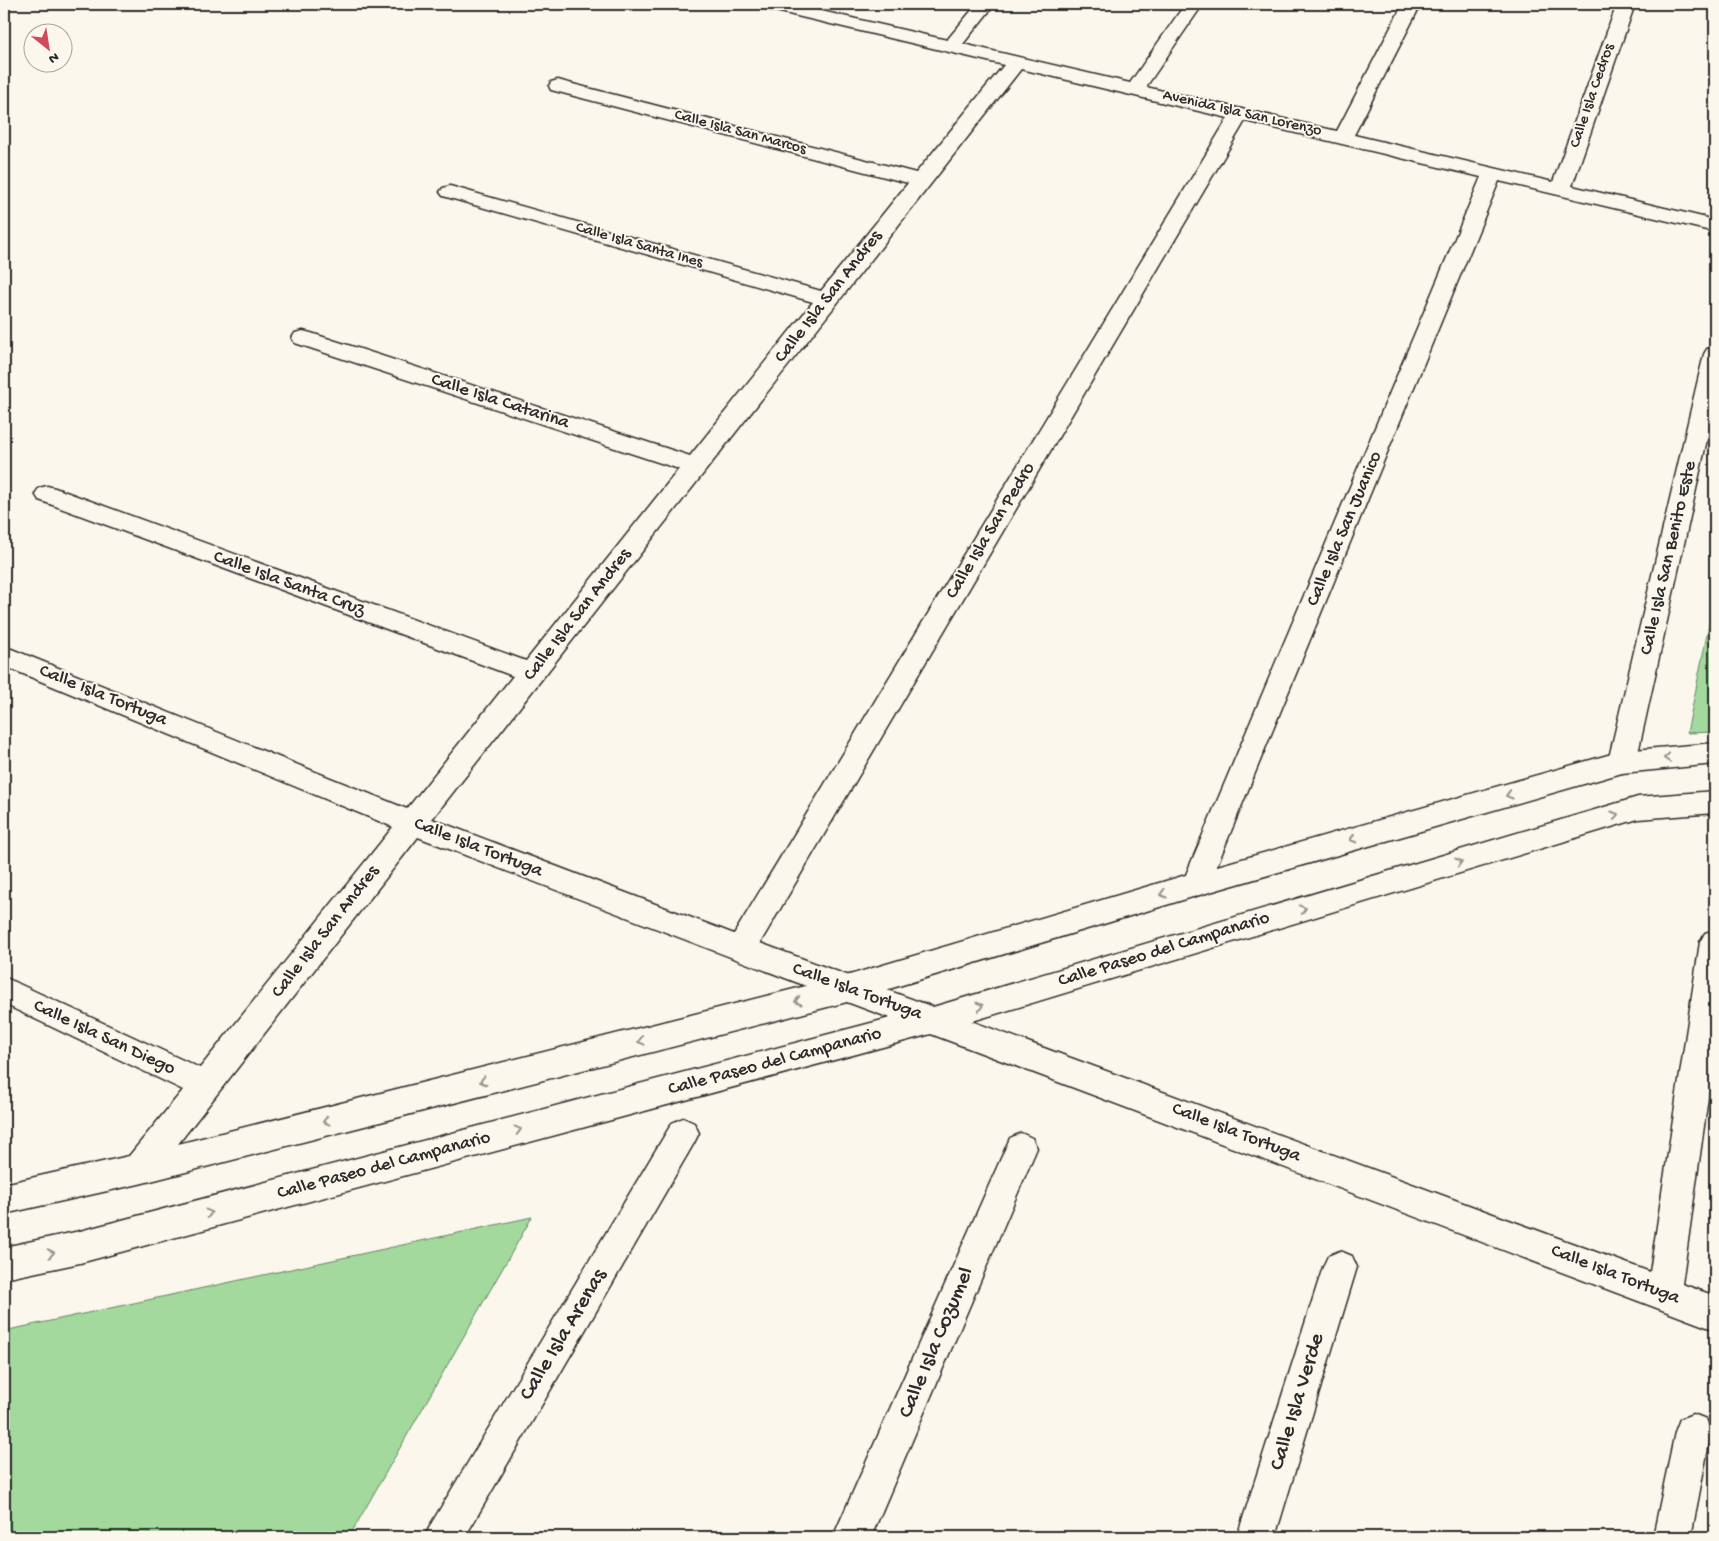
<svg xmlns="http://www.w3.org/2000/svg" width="1719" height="1541" viewBox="0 0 1719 1541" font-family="'Gochi Hand',sans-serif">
<rect width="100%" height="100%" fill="#fbf7ec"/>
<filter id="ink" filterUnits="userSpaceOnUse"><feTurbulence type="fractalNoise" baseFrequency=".02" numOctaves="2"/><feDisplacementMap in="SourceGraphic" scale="10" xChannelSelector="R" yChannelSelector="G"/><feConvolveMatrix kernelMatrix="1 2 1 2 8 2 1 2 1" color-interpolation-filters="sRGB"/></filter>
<g filter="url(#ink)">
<g fill="#a3d99d" stroke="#678264">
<polygon points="1715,595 1715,732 1687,733"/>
<polygon points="532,1217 349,1537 4,1537 4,1331"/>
</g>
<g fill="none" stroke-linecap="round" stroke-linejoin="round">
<defs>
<g id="minor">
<path d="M760 4H791L947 40 977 4H995L963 44 1130 83 1185 4H1203L1146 87 1337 131 1403 4H1421L1354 135 1553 182 1617 4H1635L1572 186 1715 220V232L1499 181 1206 892 1196 896 1186 892 1182 884 1481 177 1245 121 760 943 1650 1272 1700 942 1705 933 1715 930V1047L1682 1284 1715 1296V1330L931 1034 80 1263 4 1279V1247L80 1231 890 1018 847 1002 139 1184 4 1214V1184L129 1156 183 1090 4 1004V977L200 1068 393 827 4 666V646L407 809 513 676 39 500 35 494 39 488 47 486 55 488 526 661 679 469 295 343 292 338 295 333 303 331 311 333 690 456 813 302 443 196 440 192 443 188 450 186 457 188 821 291 908 183 551 90 549 86 551 82 558 80 565 82 916 173 1004 65 763 8ZM1021 69 1228 118 734 934 432 819ZM418 837 806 986 178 1144Z"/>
<polygon points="1715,347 1715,403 1636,762 1632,769 1622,773 1612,769 1608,762 1704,354 1707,349"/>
<polygon points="683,1118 694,1123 699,1133 694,1143 465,1537 425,1537 431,1524 672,1123"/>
<polygon points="1021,1133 1032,1138 1037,1148 871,1537 833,1537 1010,1138"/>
<polygon points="1340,1251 1352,1256 1357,1267 1275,1537 1237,1537 1323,1267 1328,1256"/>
<polygon points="1693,1414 1706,1419 1711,1432 1691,1537 1653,1537 1675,1432 1680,1419"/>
</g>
<g id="tertiary">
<polygon points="1715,743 1715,764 1622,773 1196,896 846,1002 835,998 831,989 835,980 846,976 1196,872 1622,751"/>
<polygon points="1715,791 1715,813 1638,819 933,1033 922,1029 918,1020 922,1011 933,1007 1638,797"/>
</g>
</defs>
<use href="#minor" stroke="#2b2b2b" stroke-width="3"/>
<use href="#tertiary" stroke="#2b2b2b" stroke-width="3"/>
<use href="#minor" fill="#fbf7ec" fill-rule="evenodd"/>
<use href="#tertiary" fill="#fbf7ec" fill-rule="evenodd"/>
</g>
<defs><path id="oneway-chevron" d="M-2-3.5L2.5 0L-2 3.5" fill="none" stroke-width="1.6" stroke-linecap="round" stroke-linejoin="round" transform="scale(1.25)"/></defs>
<g stroke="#93918c">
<use href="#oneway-chevron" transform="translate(1667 758) rotate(175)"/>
<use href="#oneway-chevron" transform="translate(1509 795) rotate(164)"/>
<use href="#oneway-chevron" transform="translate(1615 815) rotate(-17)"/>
<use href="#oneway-chevron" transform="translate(1353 839) rotate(164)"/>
<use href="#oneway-chevron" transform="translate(1459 862) rotate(-17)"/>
<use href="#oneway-chevron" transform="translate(1163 894) rotate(163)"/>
<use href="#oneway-chevron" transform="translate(1303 909) rotate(-17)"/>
<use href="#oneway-chevron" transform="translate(798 1001) rotate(166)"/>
<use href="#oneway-chevron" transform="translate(980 1006) rotate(-17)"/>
<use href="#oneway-chevron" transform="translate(641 1041) rotate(166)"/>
<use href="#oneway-chevron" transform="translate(483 1081) rotate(166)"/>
<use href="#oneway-chevron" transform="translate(326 1121) rotate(166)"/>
<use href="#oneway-chevron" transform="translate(518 1130) rotate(-15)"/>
<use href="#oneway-chevron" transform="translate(209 1213) rotate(-15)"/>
<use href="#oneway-chevron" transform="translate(51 1253) rotate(-12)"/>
</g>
</g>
<g text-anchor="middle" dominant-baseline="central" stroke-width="4" stroke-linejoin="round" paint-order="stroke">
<g font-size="16" fill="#2b2b2b" stroke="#fbf7ec">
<text transform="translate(1593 96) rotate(-71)">Calle Isla Cedros</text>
<text transform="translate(1242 114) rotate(13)">Avenida Isla San Lorenzo</text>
<text transform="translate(740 133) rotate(15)">Calle Isla San Marcos</text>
<text transform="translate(639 246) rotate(16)">Calle Isla Santa Ines</text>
</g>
<g font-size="19" fill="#2b2b2b" stroke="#fbf7ec">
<text transform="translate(829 297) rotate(-52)">Calle Isla San Andres</text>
<text transform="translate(500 402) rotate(18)">Calle Isla Catarina</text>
<text transform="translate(1345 529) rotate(-67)">Calle Isla San Juanico</text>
<text transform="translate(991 531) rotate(-59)">Calle Isla San Pedro</text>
<text transform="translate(1669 558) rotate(-77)">Calle Isla San Benito Este</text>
<text transform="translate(289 584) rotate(20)">Calle Isla Santa Cruz</text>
<text transform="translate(578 615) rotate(-52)">Calle Isla San Andres</text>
<text transform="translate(103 696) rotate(22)">Calle Isla Tortuga</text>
<text transform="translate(478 848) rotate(21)">Calle Isla Tortuga</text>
<text transform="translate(326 932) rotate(-52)">Calle Isla San Andres</text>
<text transform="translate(1164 950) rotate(-17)">Calle Paseo del Campanario</text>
<text transform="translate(857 992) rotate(20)">Calle Isla Tortuga</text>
<text transform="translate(104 1038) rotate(25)">Calle Isla San Diego</text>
<text transform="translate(775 1062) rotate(-15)">Calle Paseo del Campanario</text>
<text transform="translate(1236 1133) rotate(21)">Calle Isla Tortuga</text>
<text transform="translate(384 1166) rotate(-15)">Calle Paseo del Campanario</text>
<text transform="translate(1615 1275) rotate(21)">Calle Isla Tortuga</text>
</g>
<g font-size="22" fill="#2b2b2b" stroke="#fbf7ec">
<text transform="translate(564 1335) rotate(-59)">Calle Isla Arenas</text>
<text transform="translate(937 1343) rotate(-67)">Calle Isla Cozumel</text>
<text transform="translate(1298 1402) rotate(-73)">Calle Isla Verde</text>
</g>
</g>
<rect width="1719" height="1541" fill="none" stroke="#fbf7ec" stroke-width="20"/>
<rect x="10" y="10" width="1699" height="1521" fill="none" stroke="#2b2b2b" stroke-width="2" filter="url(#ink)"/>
<g transform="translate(48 48) rotate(150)"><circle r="24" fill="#fbf7ec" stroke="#a8a59f"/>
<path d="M0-4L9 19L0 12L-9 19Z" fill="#d1495b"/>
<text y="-8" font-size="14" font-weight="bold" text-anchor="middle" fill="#2b2b2b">N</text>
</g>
</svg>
